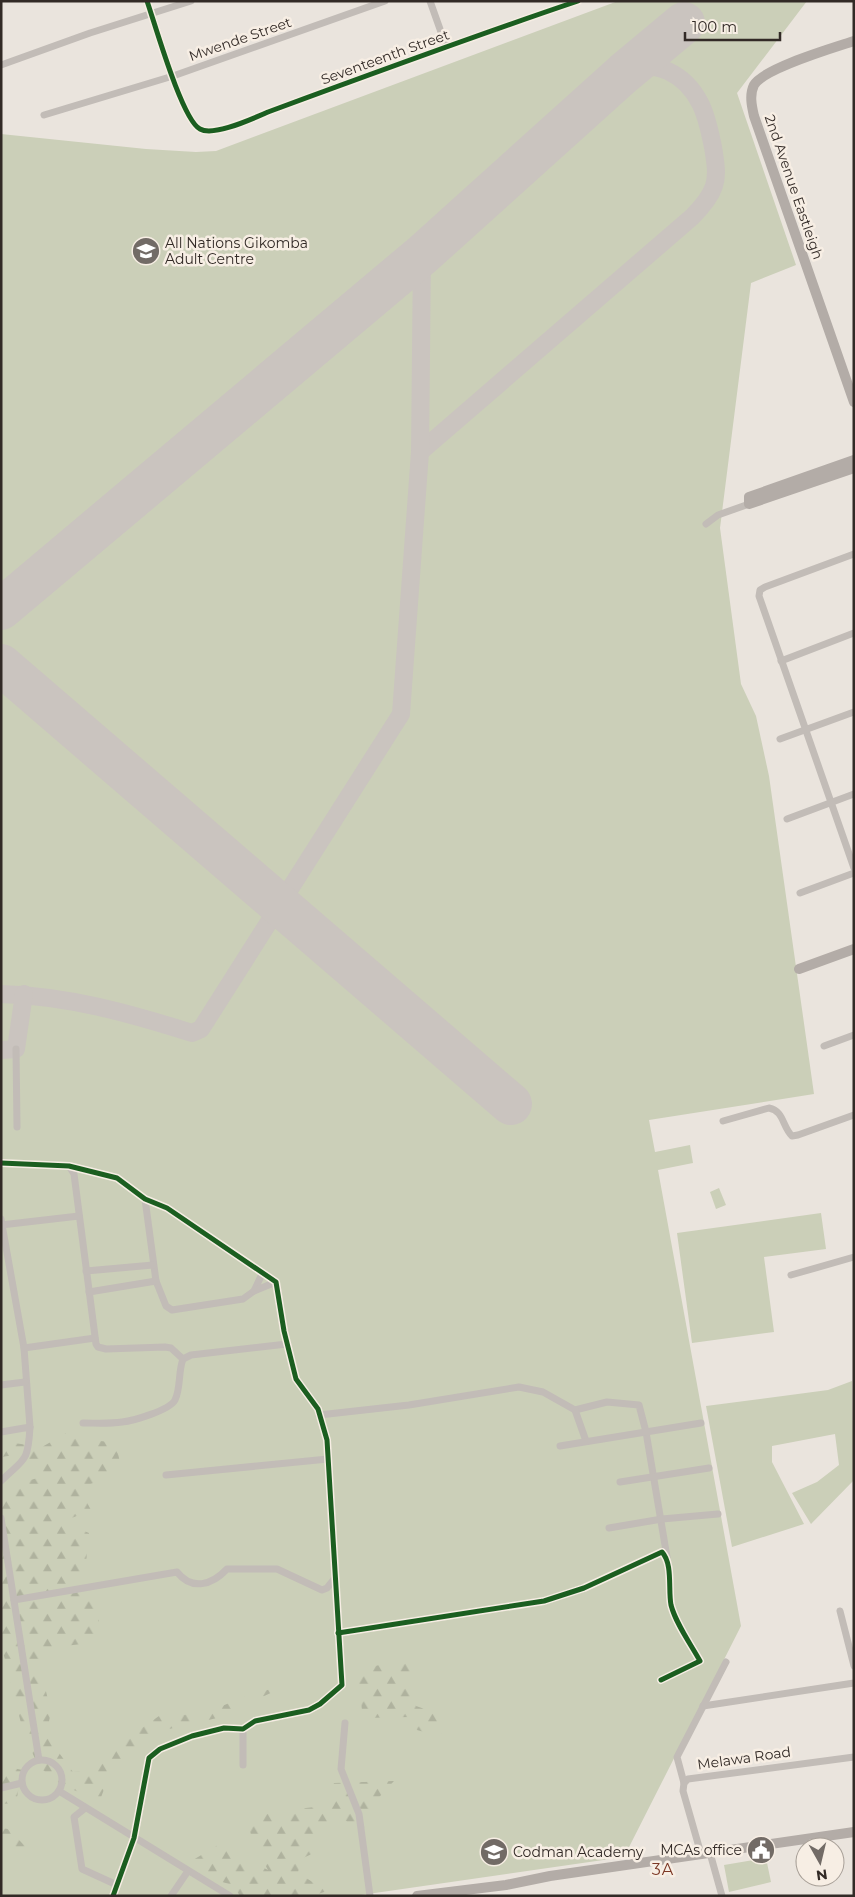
<svg xmlns="http://www.w3.org/2000/svg" width="855" height="1897" viewBox="0 0 855 1897" font-family="Montserrat,sans-serif">
<defs>
<pattern id="forest-firs" width="22" height="20" patternUnits="userSpaceOnUse" patternTransform="scale(1.25)"><rect width="22" height="20" fill="#cbcfb8"/><path d="M5 1l3.5 6h-7zM16 11l3.5 6h-7z" fill="#afb29e"/></pattern>
</defs>
<rect width="100%" height="100%" fill="#eae4dd"/>
<g fill="#cbcfb8">
<polygon points="618,1 807,1 737,93 796,265 751,283 720,528 741,684 756,716 769,776 814,1094 649,1120 655,1152 690,1145 693,1163 658,1170 741,1626 624,1857 354,1896 1,1896 1,134 146,149 196,152 216,151"/>
<polygon points="719,1188 726,1205 716,1209 710,1192"/>
<polygon points="821,1213 826,1249 764,1257 774,1332 692,1343 677,1233"/>
<polygon points="852,1381 854,1480 811,1524 792,1493 817,1482 839,1465 835,1434 772,1446 772,1462 804,1524 732,1547 706,1406 828,1390"/>
<polygon points="766,1858 771,1882 729,1892 724,1865"/>
</g>
<g fill="url(#forest-firs)">
<polygon points="75,1428 93,1440 116,1443 122,1473 79,1488 91,1510 62,1522 89,1533 85,1573 78,1593 98,1607 100,1642 46,1648 42,1675 51,1712 46,1735 73,1772 94,1770 129,1737 159,1716 203,1714 246,1696 292,1683 217,1718 169,1729 134,1754 109,1776 100,1800 63,1786 39,1767 24,1735 1,1644 1,1488 45,1476 15,1455 1,1457 1,1445 7,1442 42,1447"/>
<polygon points="411,1658 416,1706 442,1715 442,1737 417,1730 410,1717 363,1718 357,1670"/>
<polygon points="1,1765 22,1770 16,1803 1,1804"/>
<polygon points="394,1781 370,1807 362,1835 345,1820 313,1826 311,1824 318,1851 301,1859 298,1873 327,1891 312,1896 240,1896 233,1885 215,1880 193,1860 228,1839 232,1852 268,1870 256,1849 246,1820 277,1811 325,1806 334,1783"/>
<polygon points="1,1828 8,1829 29,1850 18,1857 1,1842"/>
</g>
<g fill="none" stroke-linecap="round" stroke-linejoin="round">
<g stroke="#cac4bf" stroke-width="18">
<path d="M420 452 692 217C701 208 710 198 714 186 718 174 715 160 713 147 710 133 707 116 700 103 686 75 654 56 624 73"/>
<path d="M1 994C68 996 129 1013 192 1033L201 1029 401 714 420 452 422 255"/>
<polyline points="1,1050 16,1049 24,994"/>
</g>
<g stroke="#cac4bf" stroke-width="42">
<polyline points="1,609 422,255 624,73 684,23"/>
<polyline points="1,665 511,1104"/>
</g>
<g stroke="#c2bcb7" stroke-width="7">
<path d="M147 1C155 24 182 120 200 129 214 137 254 118 268 112 371 74 474 36 578 1"/>
<polyline points="430,1 446,46"/>
<polyline points="1,65 90,33 191,1"/>
<polyline points="44,115 173,76 385,1"/>
<polyline points="706,524 718,515 749,504"/>
<polyline points="854,554 765,587 760,590 759,596 854,868"/>
<polyline points="781,661 854,633"/>
<polyline points="780,739 854,712"/>
<polyline points="787,819 854,794"/>
<polyline points="800,893 854,873"/>
<polyline points="824,1046 854,1035"/>
<polyline points="16,1049 17,1127"/>
<path d="M723 1121 769 1108C784 1111 782 1126 792 1136L798 1135 854 1115"/>
<polyline points="1,1163 69,1166 117,1178 145,1199 167,1208 276,1282 284,1331 296,1379 318,1409 327,1440 342,1685 320,1704 309,1710 255,1721 243,1729 224,1728 192,1736 160,1749 149,1758 134,1838 113,1896"/>
<polyline points="69,1166 74,1174 96,1344 98,1347 106,1349 165,1347 171,1348 183,1359"/>
<polyline points="145,1199 156,1281 166,1306 172,1310 243,1299 254,1291 262,1274"/>
<polyline points="1,1219 24,1348 30,1427"/>
<polyline points="1,1225 79,1216"/>
<polyline points="86,1271 153,1265"/>
<polyline points="791,1275 854,1257"/>
<polyline points="254,1291 276,1282"/>
<polyline points="89,1292 156,1281"/>
<polyline points="24,1348 95,1338"/>
<polyline points="1,1385 25,1382"/>
<polyline points="575,1410 607,1402 639,1405 646,1432 667,1557"/>
<polyline points="319,1415 409,1405 519,1387 543,1392 575,1410 586,1441"/>
<path d="M83 1423C96 1423 109 1424 122 1422 133 1421 170 1410 175 1400 181 1388 178 1372 183 1359L191 1355 287 1344"/>
<path d="M1 1432 30 1427C28 1464 24 1458 1 1481"/>
<polyline points="560,1446 701,1423"/>
<polyline points="166,1475 328,1459"/>
<polyline points="620,1482 709,1468"/>
<polyline points="1,1518 39,1760"/>
<polyline points="609,1528 662,1519 718,1514"/>
<path d="M14 1600 177 1572C192 1591 212 1585 227 1569H277L322 1590 327 1588 335 1578"/>
<polyline points="840,1611 854,1666"/>
<path d="M338 1633 544 1601 584 1588 662 1552C673 1564 668 1589 671 1605 676 1624 690 1643 700 1661L661 1680"/>
<polyline points="703,1706 854,1683"/>
<polyline points="345,1723 341,1769 359,1814 370,1896"/>
<polyline points="243,1729 243,1765"/>
<circle cx="42" cy="1780" r="20"/>
<polyline points="684,1783 677,1757 726,1662"/>
<polyline points="1,1788 22,1783"/>
<polyline points="59,1791 230,1896"/>
<polyline points="84,1809 74,1817 82,1869 117,1885"/>
<polyline points="710,1853 722,1896"/>
<polyline points="701,1854 683,1791 684,1783 688,1779 854,1757"/>
<polyline points="171,1896 188,1871"/>
</g>
<g stroke="#b3aca7" stroke-width="10">
<path d="M854 41C833 48 764 68 754 85 749 95 752 107 754 116L854 402"/>
<polyline points="854,460 749,497 749,504 854,468"/>
<polyline points="799,969 854,949"/>
<polyline points="417,1896 506,1885 550,1876 854,1832"/>
</g>
<defs>
<g id="cycleway">
<path d="M147 1C155 24 182 120 200 129 214 137 254 118 268 112 371 74 474 36 578 1"/>
<polyline points="1,1163 69,1166 117,1178 145,1199 167,1208 276,1282 284,1331 296,1379 318,1409 327,1440 342,1685 320,1704 309,1710 255,1721 243,1729 224,1728 192,1736 160,1749 149,1758 134,1838 113,1896"/>
<path d="M338 1633 544 1601 584 1588 662 1552C673 1564 668 1589 671 1605 676 1624 690 1643 700 1661L661 1680"/>
</g>
</defs>
<use href="#cycleway" stroke="#f7eee4" stroke-width="8"/>
<use href="#cycleway" stroke="#1b5e20" stroke-width="5"/>
</g>
<defs>
<symbol id="school-disc" viewBox="-11 -11 22 22"><circle r="9.5" fill="#726b66" stroke="#f7eee4"/><path d="M0-5L7-2L0 1L-7-2ZM-4 1L0 2.5L4 1V4Q0 6-4 4Z" fill="#fff"/></symbol>
<symbol id="civic-disc" viewBox="-11 -11 22 22"><circle r="9.5" fill="#726b66" stroke="#f7eee4"/><path d="M-.6-6.5H3V-4.5H.6V-3L4-1V1h2V6H-6V1h2V-1L-.6-3ZM-1.2 2.5V6h2.4V2.5Z" fill="#fff"/></symbol>
</defs>
<g fill-rule="evenodd">
<use href="#school-disc" x="130" y="235" width="32" height="32"/>
<use href="#civic-disc" x="745" y="1834" width="32" height="32"/>
<use href="#school-disc" x="478" y="1836" width="32" height="32"/>
</g>
<g text-anchor="middle" dominant-baseline="central" stroke-width="5" stroke-linejoin="round" paint-order="stroke">
<g font-size="14" fill="#322a26" stroke="#f7eee4">
<text transform="translate(240 39) rotate(-19)">Mwende Street</text>
<text transform="translate(385 57) rotate(-20)">Seventeenth Street</text>
<text transform="translate(794 187) rotate(71)">2nd Avenue Eastleigh</text>
<text transform="translate(744 1758) rotate(-8)">Melawa Road</text>
</g>
<g font-size="14" fill="#322a26" stroke="#f7eee4" text-anchor="start">
<text x="165" y="243">All Nations Gikomba<tspan x="165" dy="16">Adult Centre</tspan></text>
<text x="742" y="1850" text-anchor="end">MCAs office</text>
<text x="513" y="1852">Codman Academy</text>
</g>
<g font-size="16" letter-spacing="1" fill="#7c3724" stroke="#f7eee4">
<text x="663" y="1869">3A</text>
</g>
</g>
<rect width="855" height="1897" fill="none" stroke="#322a26" stroke-width="5"/>
<g transform="translate(820 1862) rotate(172)"><circle r="24" fill="#f7eee4" stroke="#a8a098"/>
<path d="M0-4L9 19L0 12L-9 19Z" fill="#726b66"/>
<text y="-8" font-size="14" font-weight="bold" text-anchor="middle" fill="#322a26">N</text>
</g>
<path d="M685 32v8h95v-8" fill="none" stroke="#322a26" stroke-width="2.5"/>
<text x="692" y="32" font-size="15" fill="#322a26" stroke="#f7eee4" stroke-width="4" paint-order="stroke">100 m</text>
</svg>
